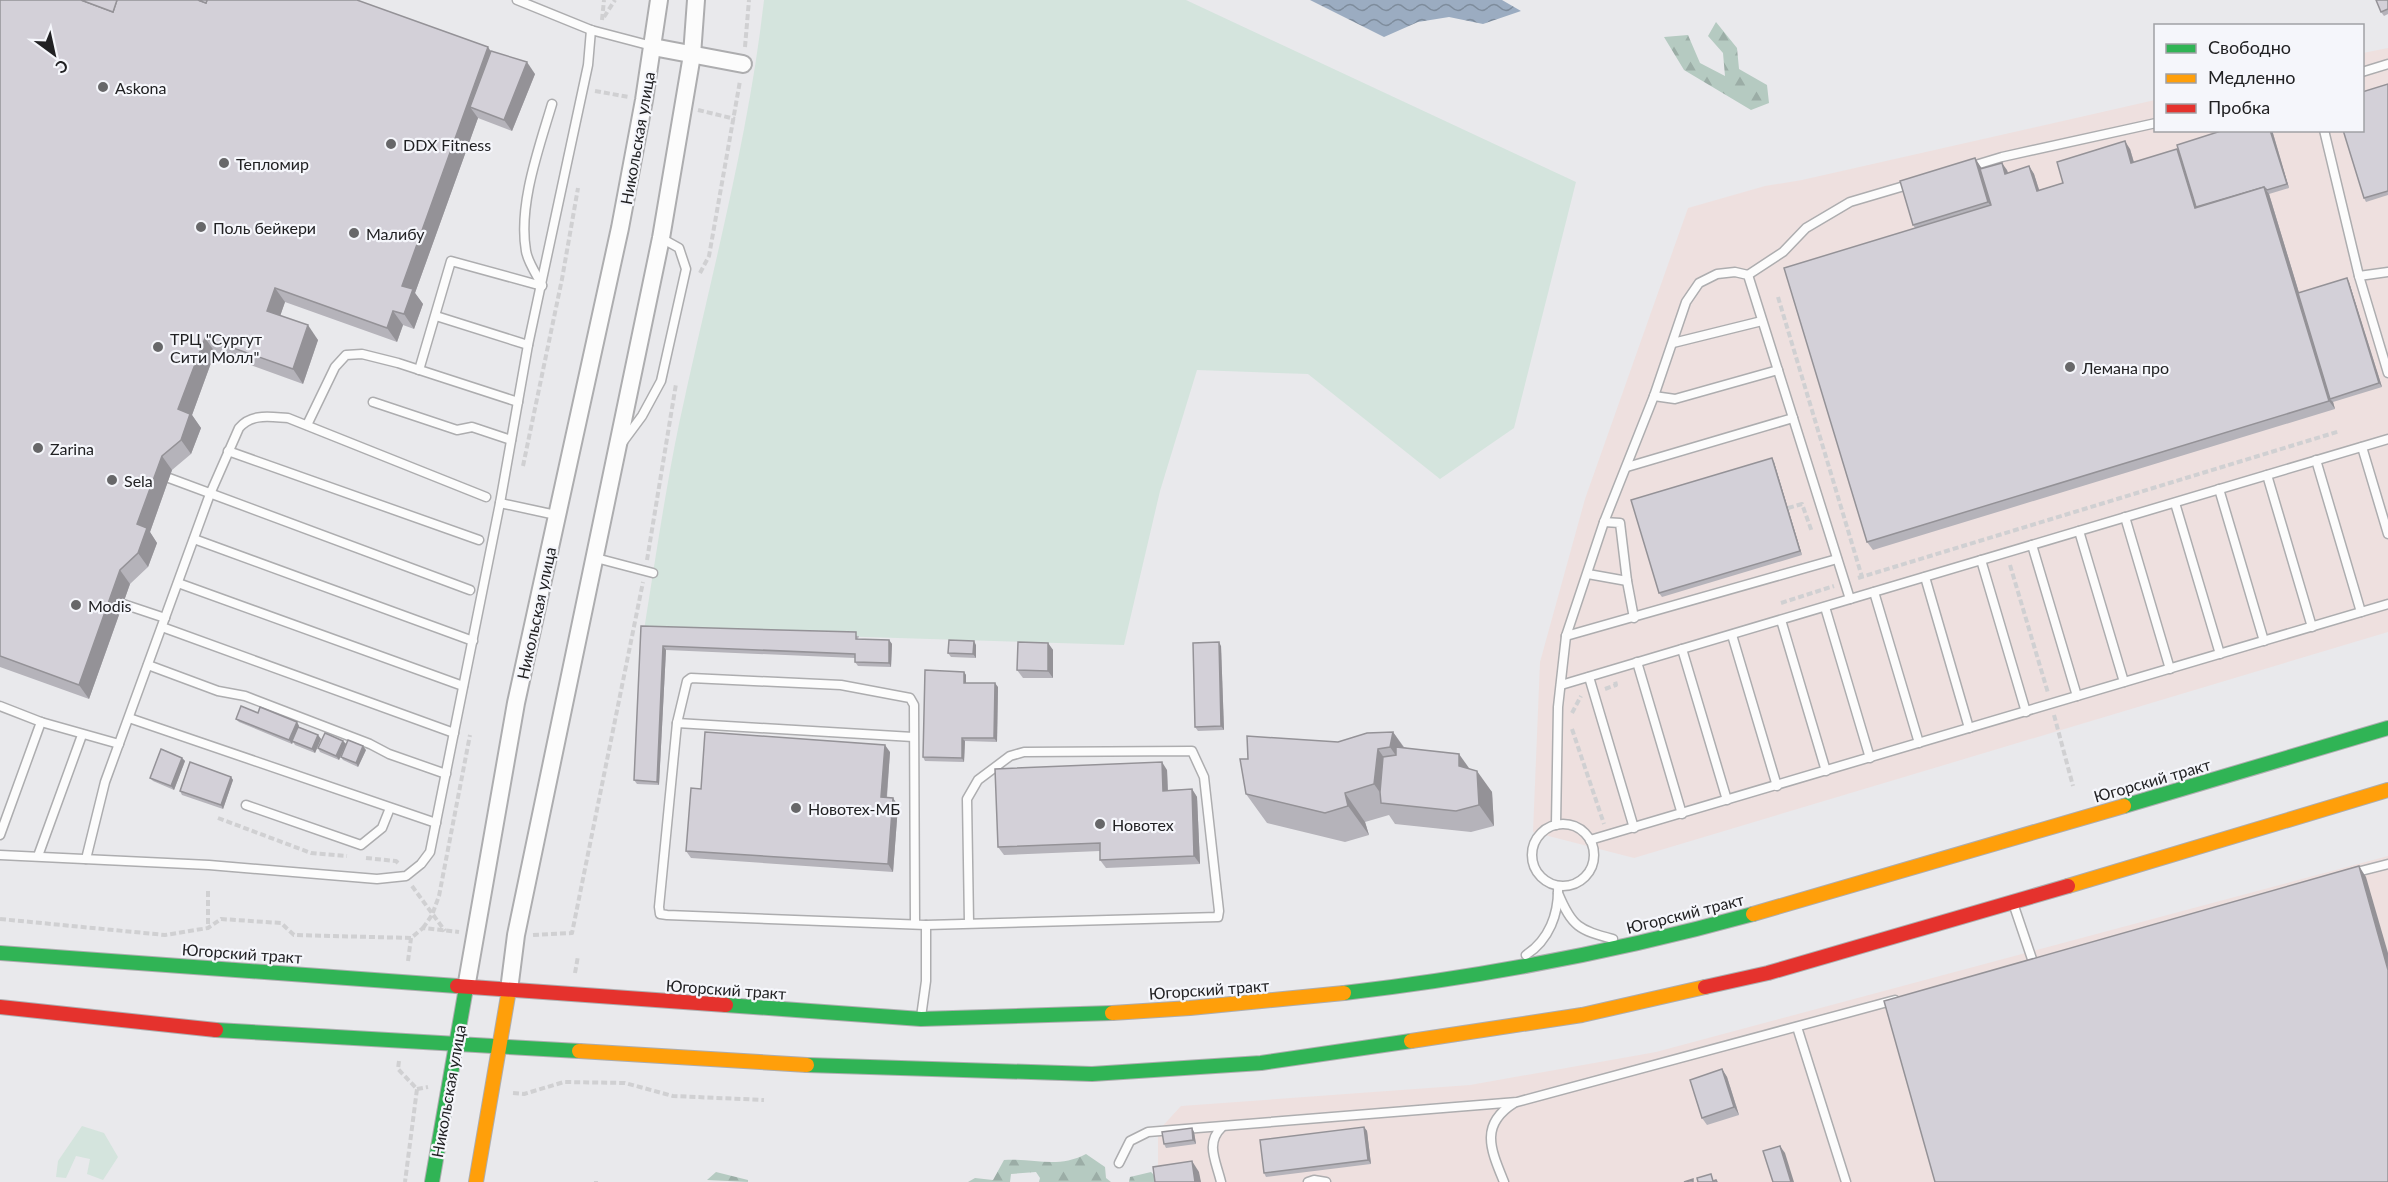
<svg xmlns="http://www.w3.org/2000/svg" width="2388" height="1182" viewBox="0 0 2388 1182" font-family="Lato,sans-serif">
<defs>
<pattern id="forest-firs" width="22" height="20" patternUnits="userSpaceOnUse" patternTransform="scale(1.5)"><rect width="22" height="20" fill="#b5cac1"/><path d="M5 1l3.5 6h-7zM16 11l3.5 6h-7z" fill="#9bada6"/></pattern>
<pattern id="water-waves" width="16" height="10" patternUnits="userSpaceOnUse" patternTransform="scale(1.5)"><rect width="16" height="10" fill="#9bacc1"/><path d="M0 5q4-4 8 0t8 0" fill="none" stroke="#7e8c9c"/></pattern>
</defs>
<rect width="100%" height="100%" fill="#e9e9ec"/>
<g fill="#eee0df">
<polygon points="2388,48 2388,632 1634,858 1533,832 1540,662 1585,499 1688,208 1765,186 1802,180 2155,100 2156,130 2362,130 2363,53"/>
<polygon points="2388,856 2388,1182 1158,1182 1158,1131 1181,1106 1470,1085 1656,1052"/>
</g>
<g fill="#d4e4dd">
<path d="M764 0H1186L1576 182 1514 428 1440 479 1308 374 1197 370 1160 491 1124 645 644 630C655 562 665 492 679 424 709 283 748 143 764 0Z"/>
<polygon points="82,1126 104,1133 118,1157 103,1180 87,1174 90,1159 76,1156 66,1178 56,1177 58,1161"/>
</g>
<g fill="url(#forest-firs)">
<polygon points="1716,22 1737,48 1739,69 1767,85 1769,103 1751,110 1684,70 1664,37 1688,35 1700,63 1725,76 1723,53 1708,36"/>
<path d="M1086 1154 1105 1167 1106 1178 1111 1182H1039L1040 1178 1036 1172 1011 1174 1010 1182H968L975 1178 993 1180 1004 1160C1035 1158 1057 1169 1086 1154Z"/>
<polygon points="716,1172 748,1180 748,1182 707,1180"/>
<polygon points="1151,1172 1161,1182 1129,1182 1130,1177"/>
</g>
<polygon fill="url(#water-waves)" points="1310,0 1502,0 1521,11 1483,24 1449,17 1418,22 1384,37"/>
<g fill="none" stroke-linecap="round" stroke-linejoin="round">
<defs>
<g id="lane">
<polyline points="517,0 591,30 652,46"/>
<polyline points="2362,72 2388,64"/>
<polyline points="2324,130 2359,276 2388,373"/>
<polyline points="1969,167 2002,157 2156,123"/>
<polyline points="1748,275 1783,252 1806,228 1850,202 1911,184"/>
<polyline points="2359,276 2388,272"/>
<path d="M542 285C537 275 528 263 526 251 518 205 539 148 552 104"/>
<polyline points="436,316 528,345"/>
<polyline points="1673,343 1762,321"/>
<polyline points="419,370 451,261 542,286"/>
<polyline points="1654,396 1675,399 1778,370"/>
<polyline points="373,402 457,430 472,427 511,440"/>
<polyline points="307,425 335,367 346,355 362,354 398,363 518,402"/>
<polyline points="622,443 642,416 661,381 686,269 679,248 661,238"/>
<polyline points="2362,447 2388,534"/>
<polyline points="228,451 479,540"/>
<polyline points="2316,460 2361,612"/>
<polyline points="1627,467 1793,418"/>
<polyline points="2267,475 2312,627"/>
<polyline points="169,478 470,590"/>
<polyline points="2219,489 2264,641"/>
<polyline points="500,503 556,515"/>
<polyline points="2175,503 2220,654"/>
<polyline points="2125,517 2170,669"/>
<polyline points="1604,522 1620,523 1627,581 1634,618"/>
<polyline points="2079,531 2124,682"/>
<polyline points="194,539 473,641"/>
<polyline points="2032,545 2077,696"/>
<polyline points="596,558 653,573"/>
<polyline points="1981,560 2026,712"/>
<polyline points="1588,574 1627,581"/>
<polyline points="1925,577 1969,728"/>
<polyline points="178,583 463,686"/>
<polyline points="1874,592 1919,743"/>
<polyline points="123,604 165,618"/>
<polyline points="1825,607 1870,758"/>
<polyline points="1781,620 1826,771"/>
<polyline points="162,627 454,733"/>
<polyline points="1732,635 1777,786"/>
<polyline points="1566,636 1837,559"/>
<polyline points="1682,649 1727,800"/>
<polyline points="1637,662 1682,814"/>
<polyline points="148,665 218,691 245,696 370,744 389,754 446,774"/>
<polyline points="1589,677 1634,828"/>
<polyline points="1561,685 2388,439"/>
<polyline points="0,706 41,722 119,744"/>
<polyline points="129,718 436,823"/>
<polyline points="677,723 913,737"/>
<polyline points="246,805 361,845 382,828 390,808"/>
<circle cx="1563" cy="855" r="31"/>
<polyline points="1556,825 1558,707 1566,636 1604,522 1654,396 1686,302 1699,283 1717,274 1735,272 1748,275 1850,599"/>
<polyline points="0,835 41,722"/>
<polyline points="1590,840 2388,604"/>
<polyline points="0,855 209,865 377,879 406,876 421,864 430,852 500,503 528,345 588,65 591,30"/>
<polyline points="38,856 82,735"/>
<path d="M86 859 105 782 210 494 239 428C252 413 270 417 288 418L486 497"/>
<polyline points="2353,873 2388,864"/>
<path d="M1558 893C1572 927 1579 930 1613 939"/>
<polyline points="2014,906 2033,962"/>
<polyline points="915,924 914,705 910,698 841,685 691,678 687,681 677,723 659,907 660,914 667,915 926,925 1218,917 1219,911 1204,777 1192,751 1024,752 1010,756 978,780 967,799 969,923"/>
<path d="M1526 955C1549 940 1559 914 1558 886"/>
<polyline points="921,1017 926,981 926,925"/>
<polyline points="1797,1027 1846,1182"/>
<polyline points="1119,1163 1130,1141 1148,1132 1517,1102 1895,1000"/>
<path d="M1221 1182C1216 1161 1205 1143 1222 1127"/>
<polyline points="1308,1182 1314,1180 1326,1182"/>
<path d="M1504 1182C1491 1150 1479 1125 1514 1103"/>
</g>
<g id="street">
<polyline points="653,47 743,64"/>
<polyline points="466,988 516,703 620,228 644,100 659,0"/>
<polyline points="509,990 516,935 661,238 692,55 696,0"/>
</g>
<g id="fast">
<polyline points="2124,806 2388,728"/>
<polyline points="0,953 457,986"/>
<path d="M1344 993C1482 977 1619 951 1753 914"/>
<polyline points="726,1005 921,1019 1112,1013"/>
<polyline points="216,1030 579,1051"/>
<polyline points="807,1065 1092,1074 1261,1063 1411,1041"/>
<polyline points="432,1182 466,988"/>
</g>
<g id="slow">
<polyline points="2068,886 2388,790"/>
<polyline points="1753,914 2124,806"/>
<polyline points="1112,1013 1190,1008 1344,993"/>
<polyline points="1411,1041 1582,1015 1705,987"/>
<polyline points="579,1051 807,1065"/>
<polyline points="476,1182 509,990"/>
</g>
<g id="jam">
<polyline points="457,986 726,1005"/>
<polyline points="1705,987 1768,973 2068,886"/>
<polyline points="0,1007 216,1030"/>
</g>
</defs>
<use href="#lane" stroke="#adadaf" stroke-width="11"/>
<use href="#street" stroke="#adadaf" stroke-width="20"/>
<use href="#fast" stroke="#adadaf" stroke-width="16"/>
<use href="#slow" stroke="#adadaf" stroke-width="16"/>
<use href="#jam" stroke="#adadaf" stroke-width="16"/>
<g stroke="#d0d0d2" stroke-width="4" stroke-dasharray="6 3" stroke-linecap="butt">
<polyline points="604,17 615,0"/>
<polyline points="602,20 604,0"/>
<polyline points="745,47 749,0"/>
<polyline points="595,91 629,97"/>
<polyline points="698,110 735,119"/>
<polyline points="700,273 709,256 740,81"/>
<polyline points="1778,297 1862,577"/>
<polyline points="523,466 562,279 578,188"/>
<polyline points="1788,508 1802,504 1812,532"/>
<polyline points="647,560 676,384"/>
<polyline points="2010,565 2048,693"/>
<polyline points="1858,578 2340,431"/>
<polyline points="1781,603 1834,586"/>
<polyline points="1605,689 1616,685 1615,681"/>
<polyline points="1572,713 1581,696"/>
<polyline points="2054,715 2073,786"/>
<polyline points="1572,729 1604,824"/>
<polyline points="218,818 311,853 347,856"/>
<polyline points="366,858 396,861 399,864"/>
<polyline points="412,886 445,931"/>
<polyline points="208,891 208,927"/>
<polyline points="0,919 165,935 208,928 221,919 281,923 294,935 411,938 423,928 459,932"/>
<polyline points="423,928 432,915 439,896 470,735"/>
<polyline points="533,935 572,933 643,582"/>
<polyline points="408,961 411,938"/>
<polyline points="575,973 578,956"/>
<polyline points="399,1061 398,1069 417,1089 405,1182"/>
<polyline points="417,1089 428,1087"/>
<polyline points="513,1093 524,1094 564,1082 625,1083 673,1096 764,1100"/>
<polyline points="596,1182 596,1181"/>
</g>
<use href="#lane" stroke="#fcfcfc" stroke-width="8"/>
<use href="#street" stroke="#fcfcfc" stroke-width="16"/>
<use href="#fast" stroke="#30b455" stroke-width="14"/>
<use href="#slow" stroke="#ff9f0a" stroke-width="14"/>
<use href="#jam" stroke="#e5322d" stroke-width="14"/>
</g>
<g fill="#b5b3ba">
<polygon points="0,0 491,51 535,74 512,131 478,118 415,293 423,304 414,329 403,325 397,342 285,302 280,316 318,340 303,384 215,352 192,415 201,428 191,454 172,470 150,532 157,543 148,567 130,584 89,699 0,667"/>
<polygon points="2388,0 2388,14 2384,16 2381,12"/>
<polygon points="2388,84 2388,195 2366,202 2364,198"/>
<polygon points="2224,130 2272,130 2289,188 2269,194 2299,293 2347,278 2349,282 2382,387 2333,402 2335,409 1873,550 1867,542 1915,228 1913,225 1975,158 1982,169 2007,170 2008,173 2029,166 2034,174 2039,190 2063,183 2130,149 2134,162 2180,152"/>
<polygon points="1774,462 1802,555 1662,597 1659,593"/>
<polygon points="641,626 859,636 858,639 889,640 892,644 891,667 858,666 855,662 855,658 666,650 659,785 637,784 634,780"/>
<polygon points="1048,643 1053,650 1053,678 1023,678 1017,670"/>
<polygon points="976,645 976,658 951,657 948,653"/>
<polygon points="1221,646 1224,730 1198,731 1195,727"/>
<polygon points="964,672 966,675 966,683 998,687 997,742 965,741 964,762 925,761 923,757"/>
<polygon points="258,713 297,722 299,726 299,727 318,735 321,739 315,753 295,745 293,742 292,744 239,722 236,719"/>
<polygon points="1393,732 1404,747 1470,769 1492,792 1494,826 1471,832 1395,824 1389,815 1365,822 1369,835 1345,842 1267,823 1246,794 1248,759"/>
<polygon points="343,741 346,744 339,760 320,752 318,748"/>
<polygon points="366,750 358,767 343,760 341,757"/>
<polygon points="890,752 887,798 893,798 898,806 893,872 691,858 686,851 701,789"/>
<polygon points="182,758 185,761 174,790 153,781 150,778"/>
<polygon points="1167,770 1168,790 1192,789 1197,797 1200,864 1106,868 1100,860 1100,851 1004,855 998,847"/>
<polygon points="231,777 233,780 223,809 182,795 180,791"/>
<polygon points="1722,1069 1727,1077 1739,1115 1707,1125 1702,1118"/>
<polygon points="1364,1127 1367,1131 1371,1164 1266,1177 1264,1173"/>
<polygon points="1192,1128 1194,1132 1196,1144 1166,1148 1164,1144"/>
</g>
<g fill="#949297">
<polygon points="488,47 498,62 470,107 478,118 415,293 423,304 414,329 404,314 402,286"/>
<polygon points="527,62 535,74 512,131 504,120"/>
<polygon points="2270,130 2272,130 2289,188 2287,184"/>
<polygon points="2125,141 2130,149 2136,170 2131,163"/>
<polygon points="2177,149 2182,156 2199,211 2195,208"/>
<polygon points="1975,158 1982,169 1996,213 1988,202"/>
<polygon points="2002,163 2007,170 2010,181 2005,174"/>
<polygon points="2029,166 2034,174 2042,199 2037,191"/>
<polygon points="2264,187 2269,194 2331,398 2330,399 2333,402 2335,409 2329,401"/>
<polygon points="2347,278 2349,282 2382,387 2379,383"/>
<polygon points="275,288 285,302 277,325 267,311"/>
<polygon points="393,311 403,325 397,342 387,328"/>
<polygon points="308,325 318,340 303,384 293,369"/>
<polygon points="205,338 215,352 192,415 201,428 191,454 181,440 178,409"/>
<polygon points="162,456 172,470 150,532 157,543 148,567 138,553 137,524"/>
<polygon points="1772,458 1774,462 1802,555 1800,551"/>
<polygon points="120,570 130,584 89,699 79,685"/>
<polygon points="889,640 892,644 891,667 889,663"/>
<polygon points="974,641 976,645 976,658 973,654"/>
<polygon points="1219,642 1221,646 1224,730 1221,726"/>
<polygon points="1048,643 1053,650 1053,678 1048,671"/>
<polygon points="663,646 666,650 659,785 657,782"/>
<polygon points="964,672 966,675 966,687 964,683"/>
<polygon points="995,683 998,687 997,742 994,738"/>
<polygon points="297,722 299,726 292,744 289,740"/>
<polygon points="1393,732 1413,761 1410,776 1390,747"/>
<polygon points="318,735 321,739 315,753 312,749"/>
<polygon points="962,738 965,741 964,762 962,758"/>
<polygon points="343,741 346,744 339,760 336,756"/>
<polygon points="885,745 890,752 886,805 881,797"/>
<polygon points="363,746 366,750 358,767 356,763"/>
<polygon points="1378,749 1398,778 1388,804 1374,784"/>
<polygon points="1459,754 1474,775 1459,766"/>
<polygon points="182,758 185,761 174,790 171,786"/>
<polygon points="1162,762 1167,770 1168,798 1163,791"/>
<polygon points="1477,771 1492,792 1494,826 1479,805"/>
<polygon points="231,777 233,780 223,809 221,805"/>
<polygon points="1192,789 1197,797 1200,864 1194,856"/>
<polygon points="1345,793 1365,822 1369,835 1348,806"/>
<polygon points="893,798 898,806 893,872 888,864"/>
<polygon points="2359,866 2366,877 2388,953 2388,970"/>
<polygon points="1722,1069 1727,1077 1739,1115 1734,1107"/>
<polygon points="1364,1127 1367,1131 1371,1164 1368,1160"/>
<polygon points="1192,1128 1194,1132 1196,1144 1193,1140"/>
<polygon points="1780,1146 1785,1153 1794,1182 1791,1182"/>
<polygon points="1192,1161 1199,1172 1201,1182 1195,1182"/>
</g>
<g fill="#d3d0d8" stroke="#949297" stroke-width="1.5">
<polygon points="0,0 81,0 113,12 117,0 198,0 206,3 207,0 357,0 488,47 402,286 413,289 404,314 393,311 387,328 275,288 267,311 308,325 293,369 205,338 178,409 190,414 181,440 162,456 137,524 147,528 138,553 120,570 79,685 0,656"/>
<polygon points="81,0 117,0 113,12"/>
<polygon points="198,0 207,0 206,3"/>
<polygon points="2376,0 2388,0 2388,9 2381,12"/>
<polygon points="491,51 527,62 504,120 470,107"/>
<polygon points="2388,84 2388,191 2364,198 2343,130 2362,130 2362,92"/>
<polygon points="2224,130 2270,130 2287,184 2267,190 2264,187 2196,207 2177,145"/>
<polygon points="2125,141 2131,163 2177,149 2195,208 2264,187 2329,401 1867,542 1784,268 1991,205 1980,169 2002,163 2005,174 2029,166 2037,191 2063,183 2057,162"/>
<polygon points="1975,158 1988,202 1913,225 1900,181"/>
<polygon points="2347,278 2379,383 2330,399 2298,293"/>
<polygon points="1772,458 1800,551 1659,593 1631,500"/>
<polygon points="641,626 856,632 856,639 889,640 889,663 855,662 855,654 663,646 657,782 634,780"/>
<polygon points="949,640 974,641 973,654 948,653"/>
<polygon points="1018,642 1048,643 1048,671 1017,670"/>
<polygon points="1219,642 1221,726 1195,727 1193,643"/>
<polygon points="925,670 964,672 964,683 995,683 994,738 962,738 962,758 923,757"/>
<polygon points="241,706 258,713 260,707 297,722 289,740 236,719"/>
<polygon points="298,727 318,735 312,749 292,741"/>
<polygon points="705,732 885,745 881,797 893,798 888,864 686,851 691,788 701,789"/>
<polygon points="1393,732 1390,747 1378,749 1374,784 1345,793 1348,806 1325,813 1246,794 1240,759 1248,759 1247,736 1338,742 1367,733"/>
<polygon points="325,733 343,741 336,756 318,748"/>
<polygon points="348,740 363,746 356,763 341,757"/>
<polygon points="1396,747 1459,754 1459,766 1477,771 1479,805 1456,811 1381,803 1380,792 1383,757 1396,755"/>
<polygon points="161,749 182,758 171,786 150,778"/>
<polygon points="190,762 231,777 221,805 180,791"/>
<polygon points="1162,762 1163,791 1192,789 1194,856 1100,860 1100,843 998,847 995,769"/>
<polygon points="2359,866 2388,970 2388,1182 1935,1182 1884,1001"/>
<polygon points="1722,1069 1734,1107 1702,1118 1690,1080"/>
<polygon points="1364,1127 1368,1160 1264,1173 1260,1140"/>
<polygon points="1192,1128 1193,1140 1164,1144 1162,1132"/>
<polygon points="1780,1146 1791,1182 1773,1182 1763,1151"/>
<polygon points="1192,1161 1195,1182 1155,1182 1153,1167"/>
<polygon points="1711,1174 1713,1181 1716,1180 1717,1182 1698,1182 1697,1178"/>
<polygon points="1693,1179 1693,1182 1684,1182"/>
</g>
<g fill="#676769" stroke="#f5f6fb" stroke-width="2">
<circle cx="103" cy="87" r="6"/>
<circle cx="391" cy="144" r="6"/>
<circle cx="224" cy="163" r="6"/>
<circle cx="201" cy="227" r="6"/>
<circle cx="354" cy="233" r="6"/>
<circle cx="158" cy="347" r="6"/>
<circle cx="2070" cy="367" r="6"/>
<circle cx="38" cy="448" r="6"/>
<circle cx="112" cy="480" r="6"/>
<circle cx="76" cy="605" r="6"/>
<circle cx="796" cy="808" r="6"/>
<circle cx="1100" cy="824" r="6"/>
</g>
<g text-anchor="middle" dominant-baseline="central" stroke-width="4.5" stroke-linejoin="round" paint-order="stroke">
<g font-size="16" fill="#212123" stroke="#f5f6fb" text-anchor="start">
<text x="115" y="87">Askona</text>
<text x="403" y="144">DDX Fitness</text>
<text x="236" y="163">Тепломир</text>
<text x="213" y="227">Поль бейкери</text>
<text x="366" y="233">Малибу</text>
<text x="170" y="338">ТРЦ "Сургут<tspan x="170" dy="18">Сити Молл"</tspan></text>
<text x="2082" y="367">Лемана про</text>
<text x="50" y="448">Zarina</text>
<text x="124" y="480">Sela</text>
<text x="88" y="605">Modis</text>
<text x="808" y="808">Новотех-МБ</text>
<text x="1112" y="824">Новотех</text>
</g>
<g font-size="16" fill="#212123" stroke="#f5f6fb">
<text transform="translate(637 138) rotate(-80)">Никольская улица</text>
<text transform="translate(536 613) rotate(-78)">Никольская улица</text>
<text transform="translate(2152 780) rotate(-16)">Югорский тракт</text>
<text transform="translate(1685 913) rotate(-14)">Югорский тракт</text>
<text transform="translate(242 953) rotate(4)">Югорский тракт</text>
<text transform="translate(726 989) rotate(4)">Югорский тракт</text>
<text transform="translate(1209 989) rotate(-4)">Югорский тракт</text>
<text transform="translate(448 1091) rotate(-80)">Никольская улица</text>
</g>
</g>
<rect x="2154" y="24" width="210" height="108" fill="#f5f6fb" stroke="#a0a1a5" stroke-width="1.5"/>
<rect x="2166" y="44" width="30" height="9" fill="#30b455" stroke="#a0a1a5" stroke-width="1.5"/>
<text x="2208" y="54" font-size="18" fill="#212123">Свободно</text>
<rect x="2166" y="74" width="30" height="9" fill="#ff9f0a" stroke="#a0a1a5" stroke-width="1.5"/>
<text x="2208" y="84" font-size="18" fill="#212123">Медленно</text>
<rect x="2166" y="104" width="30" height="9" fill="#e5322d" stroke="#a0a1a5" stroke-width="1.5"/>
<text x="2208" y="114" font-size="18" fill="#212123">Пробка</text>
<g transform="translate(54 54) rotate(147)" stroke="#f5f6fb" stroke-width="4.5" paint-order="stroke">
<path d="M0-4.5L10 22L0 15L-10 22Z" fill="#212123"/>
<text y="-9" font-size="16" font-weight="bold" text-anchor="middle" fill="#212123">С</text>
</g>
</svg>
